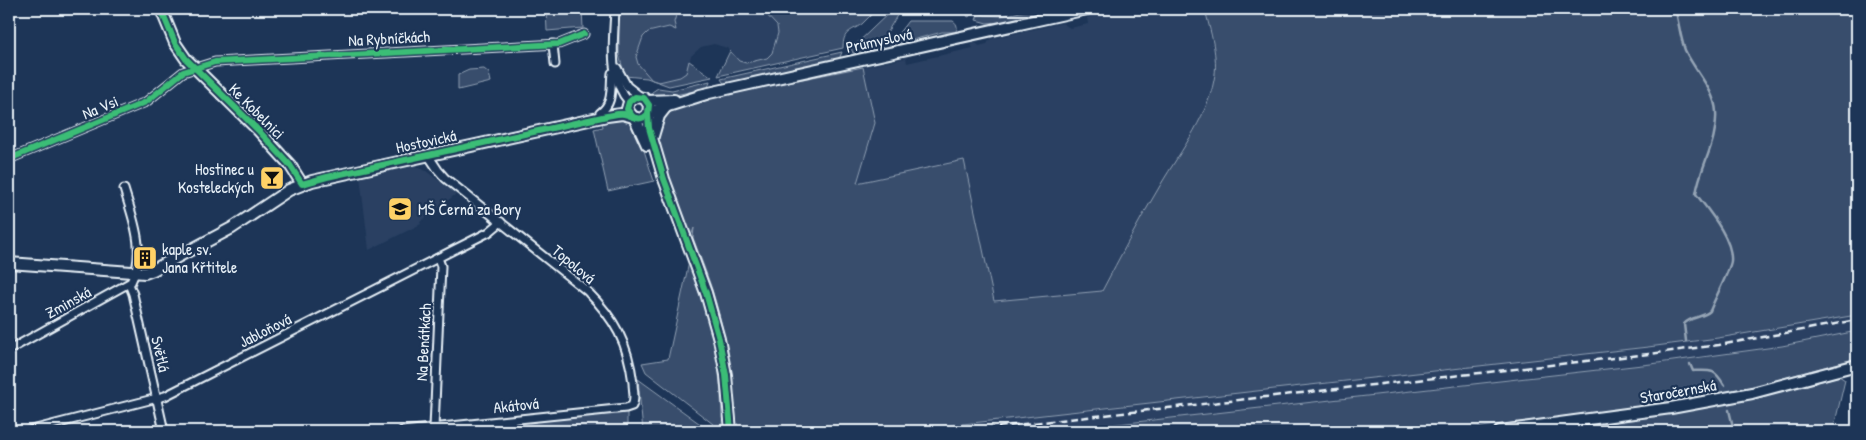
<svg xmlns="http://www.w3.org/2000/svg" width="1866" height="440" viewBox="0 0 1866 440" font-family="'Patrick Hand',sans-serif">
<rect width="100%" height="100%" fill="#1d3557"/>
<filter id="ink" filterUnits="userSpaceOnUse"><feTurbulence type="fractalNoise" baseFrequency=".02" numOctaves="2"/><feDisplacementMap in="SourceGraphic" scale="10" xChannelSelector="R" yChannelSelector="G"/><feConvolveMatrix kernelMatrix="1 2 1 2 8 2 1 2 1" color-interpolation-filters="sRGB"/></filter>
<g filter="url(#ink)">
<g fill="#2a4162">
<polygon points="678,9 726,9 729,17 735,12 751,9 762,10 777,26 778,33 772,53 767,58 746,63 739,61 727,48 714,44 701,47 691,56 686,73 680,77 659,82 652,80 638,64 636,57 643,37 648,32 669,27 674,23"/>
<polygon points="1125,9 1205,9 1215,56 1216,69 1214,81 1204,113 1131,236 1103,291 994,301 963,160 857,183 875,123 863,67 906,58 907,63 973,48 970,43 975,42 979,46 987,44 990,39 1062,23 1070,28 1088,24 1087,17"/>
<polygon points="415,166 426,171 456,194 420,222 421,224 369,250 360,177"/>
<polygon points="1857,315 1857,331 1782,346 1651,364 1056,431 901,431 1648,347 1718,338"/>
</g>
<g fill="#374d6c" stroke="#909fb2">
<polygon points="546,9 582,9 583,28 547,31"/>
<polygon points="619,9 678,9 674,22 676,30 669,27 648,32 643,37 636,57 638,64 652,80 659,82 680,77 686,73 689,61 712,77 669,86 647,78 625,76 619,55"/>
<path d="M758 9H877C872 14 867 19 862 24 850 32 843 31 843 48L718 76 730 51 739 61 746 63 767 58 772 53 778 33 777 26 762 10Z"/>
<path d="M893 9H901C891 24 876 60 853 53L851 49Z"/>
<polygon points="965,9 970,9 985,15 1001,16 1035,9 1056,9 1002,22 987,23 976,20 978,15 972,12 969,17 967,16 969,11"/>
<path d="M1205 9H1857V315L1718 338 1648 347 901 431H737C734 388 728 345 716 303 710 281 701 259 693 238L694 228 691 236 657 146V133L661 122 670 112 685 105 698 100 863 67 875 123 857 183 964 160 994 301 1102 291C1120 257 1137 224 1157 191 1176 157 1207 119 1214 80 1219 57 1210 31 1205 9Z"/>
<path d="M908 21H953C958 24 958 29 955 32H942L897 44 895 38Z"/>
<polygon points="842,52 840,57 834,61 725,85 721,79"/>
<polygon points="484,69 489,73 491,82 458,90 458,75 469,70"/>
<polygon points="710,81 708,88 661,98 650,96 652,92 658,88 672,90"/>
<polygon points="623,119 631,123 637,129 654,181 608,191 594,129 603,127 602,121"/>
<path d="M689 262C697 287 707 313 713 339 720 370 722 400 722 431L646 372 642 363 668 359Z"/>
<polygon points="1857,331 1857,358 1751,387 1659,404 1451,431 1056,431 1651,364 1782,346"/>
<path d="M1839 376 1845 380 1833 431H1548C1647 418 1744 404 1839 376Z"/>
<polygon points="638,379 703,426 709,431 643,431"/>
<polygon points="627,412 627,431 419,431 587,413"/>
</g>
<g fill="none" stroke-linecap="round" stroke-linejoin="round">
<g stroke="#95a4b5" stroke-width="2.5">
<path d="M1675 9C1679 22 1680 37 1685 50 1694 70 1715 90 1716 112 1718 142 1700 166 1696 194 1708 210 1733 239 1731 261 1730 270 1714 300 1710 311 1703 318 1691 316 1684 324L1686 341"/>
<path d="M1690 364 1693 371C1711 370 1715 369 1724 385"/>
<polyline points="1729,410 1734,431"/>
</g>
<defs>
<g id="street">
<path d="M615 9C614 39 607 78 629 102"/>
<polyline points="553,44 555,64"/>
<polyline points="617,68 627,86 641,97"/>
<path d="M600 113C614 103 610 88 612 73"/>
<polyline points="9,159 146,102 183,72 215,62 559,44 584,34"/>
<polyline points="129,284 133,294 164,431"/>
<path d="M9 350 131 282C147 252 133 219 124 189"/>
<polyline points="434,428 441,266 438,258"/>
<polyline points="28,431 165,396 489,232 501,222"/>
<path d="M402 431 626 408 632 406C636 399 633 391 633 383 628 343 615 319 587 291L445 178 438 170 428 155"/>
</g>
<g id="secondary">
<polyline points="161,9 175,43 186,59 258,130 290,165 302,184"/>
<polyline points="700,95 1087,9"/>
<polyline points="647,101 674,100"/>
<polyline points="633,117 627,109 629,102 635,97 644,98 649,105 648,114 649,128 664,179 706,293 719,339 726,375 731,431"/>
<polyline points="635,119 647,145"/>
<polyline points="653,136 659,116 666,107"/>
<polyline points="9,263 145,273 153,270 232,228 289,190 312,181 607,116 622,114 641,119 648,114 668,106 706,94"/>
<polyline points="1500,431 1671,408 1752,393 1857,365"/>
</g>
</defs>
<use href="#street" stroke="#e8f1f8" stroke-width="11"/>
<use href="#secondary" stroke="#e8f1f8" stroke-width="14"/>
<use href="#street" stroke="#1d3557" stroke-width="7"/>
<use href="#secondary" stroke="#1d3557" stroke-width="10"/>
<polyline stroke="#e8f1f8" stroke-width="2.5" stroke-dasharray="8 4" stroke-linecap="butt" points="962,431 1649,354 1719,345 1857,320"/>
<defs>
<g id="cycleway">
<path d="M161 9 175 43 186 59 258 130 290 165 302 184 327 177 607 116C613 115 619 113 624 114 634 116 639 123 648 114"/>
<polyline points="633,117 627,109 629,102 635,97 644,98 649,105 648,114 649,128 664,179 706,293 719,339 726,375 731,431"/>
<polyline points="9,159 146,102 183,72 215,62 559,44 584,34"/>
</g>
</defs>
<use href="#cycleway" stroke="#1d3557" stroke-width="9"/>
<use href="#cycleway" stroke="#3abd76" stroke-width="6"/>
</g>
</g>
<defs>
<symbol id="bar-square" viewBox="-11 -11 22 22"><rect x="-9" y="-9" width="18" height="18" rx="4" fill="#ffd166" stroke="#1d3557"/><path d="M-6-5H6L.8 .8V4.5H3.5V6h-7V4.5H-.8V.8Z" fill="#111"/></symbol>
<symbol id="school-square" viewBox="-11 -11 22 22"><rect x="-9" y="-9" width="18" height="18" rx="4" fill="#ffd166" stroke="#1d3557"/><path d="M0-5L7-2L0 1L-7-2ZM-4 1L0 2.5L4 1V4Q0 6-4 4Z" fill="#111"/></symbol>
<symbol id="building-square" viewBox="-11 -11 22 22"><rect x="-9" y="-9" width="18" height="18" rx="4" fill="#ffd166" stroke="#1d3557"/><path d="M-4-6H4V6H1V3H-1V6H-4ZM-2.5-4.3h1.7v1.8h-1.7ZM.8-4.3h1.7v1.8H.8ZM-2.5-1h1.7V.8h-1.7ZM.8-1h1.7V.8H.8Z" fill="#111"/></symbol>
</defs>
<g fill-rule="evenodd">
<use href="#bar-square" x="258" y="164" width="28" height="28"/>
<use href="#school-square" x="386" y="195" width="28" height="28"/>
<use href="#building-square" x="131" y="244" width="28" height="28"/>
</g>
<g text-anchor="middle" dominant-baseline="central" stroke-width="4.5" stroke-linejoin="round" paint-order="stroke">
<g font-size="16" fill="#e8f1f8" stroke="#1d3557">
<text transform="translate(389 38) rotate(-3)">Na Rybníčkách</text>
<text transform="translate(879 40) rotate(-12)">Průmyslová</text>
<text transform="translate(100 107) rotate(-23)">Na Vsi</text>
<text transform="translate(257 111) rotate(45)">Ke Kobelnici</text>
<text transform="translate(426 141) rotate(-12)">Hostovická</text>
<text transform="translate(574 264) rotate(40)">Topolová</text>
<text transform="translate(68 302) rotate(-29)">Zminská</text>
<text transform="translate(265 330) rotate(-27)">Jabloňová</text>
<text transform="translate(423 342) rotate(-87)">Na Benátkách</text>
<text transform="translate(161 354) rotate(77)">Světlá</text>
<text transform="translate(1678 391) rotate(-10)">Staročernská</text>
<text transform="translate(516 405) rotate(-6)">Akátová</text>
</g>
<g font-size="16" fill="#e8f1f8" stroke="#1d3557" text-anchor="start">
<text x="254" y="169" text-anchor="end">Hostinec u<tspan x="254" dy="18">Kosteleckých</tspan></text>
<text x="418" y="209">MŠ Černá za Bory</text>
<text x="162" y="249">kaple sv.<tspan x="162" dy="18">Jana Křtitele</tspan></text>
</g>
</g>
<rect width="1866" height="440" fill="none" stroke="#1d3557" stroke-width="30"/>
<rect x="15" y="15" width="1836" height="410" fill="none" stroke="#e8f1f8" stroke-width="2" filter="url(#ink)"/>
</svg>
